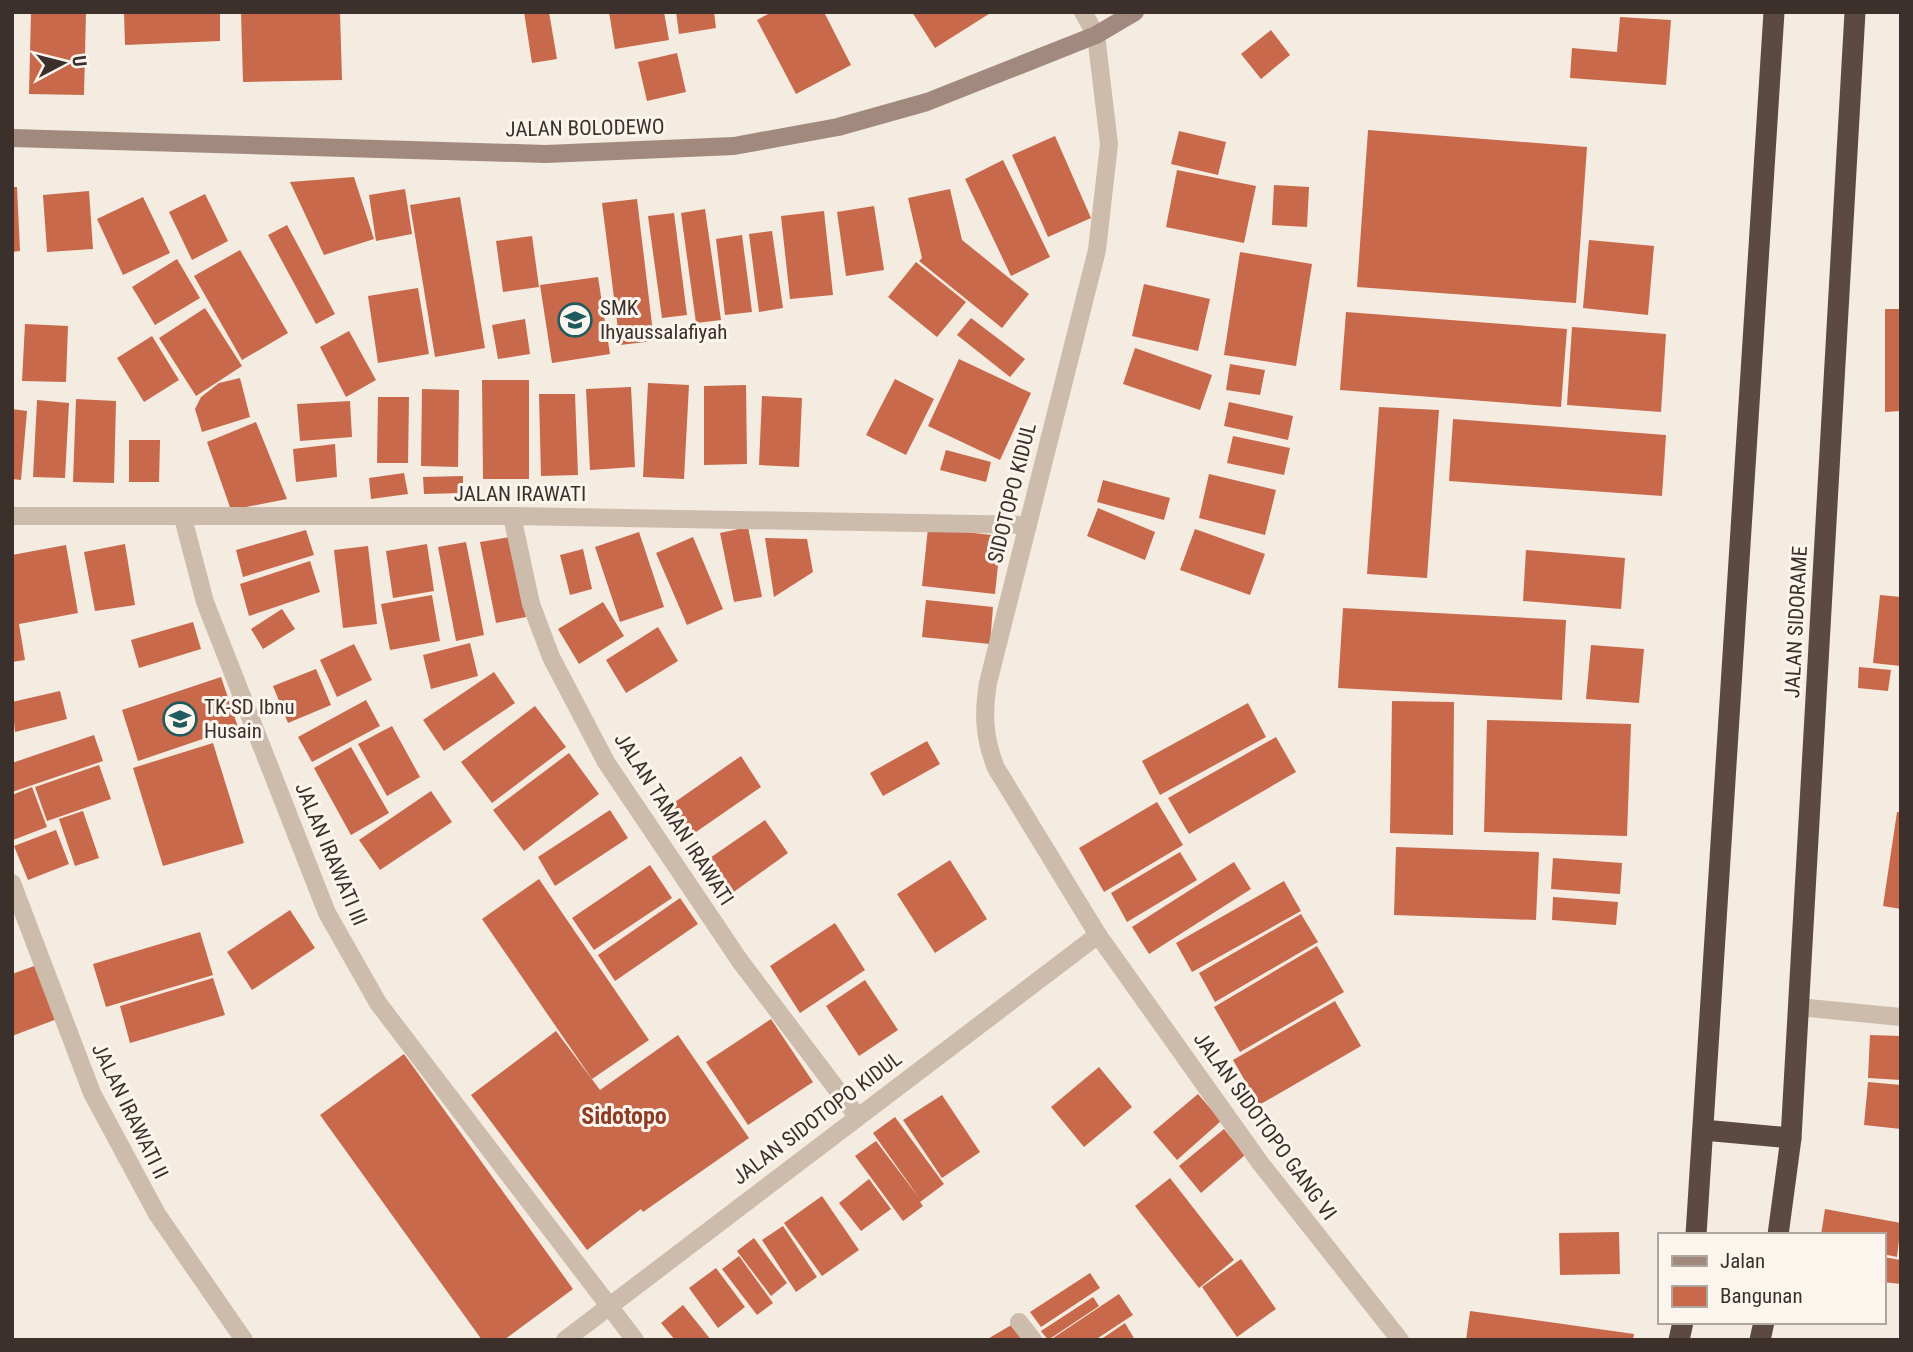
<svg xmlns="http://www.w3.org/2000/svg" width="1913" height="1352" viewBox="0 0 1913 1352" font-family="'Roboto Condensed',sans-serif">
<rect width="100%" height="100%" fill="#f4ebe1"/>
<g fill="#c8694b">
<polygon points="31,12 86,12 84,95 29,94"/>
<polygon points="124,12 220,12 220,41 125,45"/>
<polygon points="241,12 340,12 342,80 243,82"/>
<polygon points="524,12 549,12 557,59 532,63"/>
<polygon points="609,12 664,12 669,40 615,49"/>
<polygon points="676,12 714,12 716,28 679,34"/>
<polygon points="772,12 824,12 851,65 796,94 757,20"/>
<polygon points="912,12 992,12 935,48"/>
<polygon points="1620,17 1671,20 1666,85 1570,78 1572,48 1617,52"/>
<polygon points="1271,30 1290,55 1261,79 1241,54"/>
<polygon points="677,53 686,92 647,101 638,62"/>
<polygon points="1368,130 1587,147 1576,303 1357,287"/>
<polygon points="1179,131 1226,142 1218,175 1171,164"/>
<polygon points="1055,136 1091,218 1048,237 1012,155"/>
<polygon points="1003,160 1050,257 1011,276 965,179"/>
<polygon points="1177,170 1256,186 1244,243 1166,227"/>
<polygon points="354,177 374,239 324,255 290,182"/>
<polygon points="1274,185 1309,187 1307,227 1272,225"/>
<polygon points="12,187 17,187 20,251 12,252"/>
<polygon points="405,189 412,234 376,241 369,195"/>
<polygon points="950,189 962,240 1029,294 1002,328 919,261 922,258 908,198"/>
<polygon points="89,191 93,249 47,252 43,195"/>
<polygon points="205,194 228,241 192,260 169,212"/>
<polygon points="143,197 170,253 123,275 97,219"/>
<polygon points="460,197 485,348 435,357 410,205"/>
<polygon points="637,199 654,341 620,345 602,203"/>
<polygon points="874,206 884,270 846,276 837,212"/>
<polygon points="705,209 721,320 696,323 681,213"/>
<polygon points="824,211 833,295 790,299 781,216"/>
<polygon points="674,213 687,315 662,318 648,216"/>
<polygon points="287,225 335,314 316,324 268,235"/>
<polygon points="772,231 783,308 759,312 749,234"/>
<polygon points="742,235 752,312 725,315 716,239"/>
<polygon points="532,236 539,287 503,292 496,241"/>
<polygon points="1589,240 1654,246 1648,315 1583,308"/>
<polygon points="240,250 288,333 242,360 194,276"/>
<polygon points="1240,252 1312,264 1296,366 1224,355"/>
<polygon points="177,259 200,298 155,325 132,287"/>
<polygon points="916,262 966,302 937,337 888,297"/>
<polygon points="598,277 610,354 552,363 540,285"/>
<polygon points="1144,284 1210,299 1198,351 1132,336"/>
<polygon points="418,288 429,354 378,363 368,296"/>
<polygon points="205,308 242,366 196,396 159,338"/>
<polygon points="1885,309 1901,309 1901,411 1885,412"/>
<polygon points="1346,312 1567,329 1561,407 1340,390"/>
<polygon points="971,318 1025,359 1010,377 957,335"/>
<polygon points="525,319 530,354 498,359 492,325"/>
<polygon points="25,324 68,326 66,382 22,381"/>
<polygon points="1572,327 1666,334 1661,412 1567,405"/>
<polygon points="349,331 376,380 346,397 320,347"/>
<polygon points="152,336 179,380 144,402 117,358"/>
<polygon points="1135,348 1212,375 1200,410 1123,384"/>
<polygon points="959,359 1031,393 1000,460 928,426"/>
<polygon points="1230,364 1265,370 1260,395 1226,390"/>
<polygon points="240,378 250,417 202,432 195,409 201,397 219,383"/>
<polygon points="895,379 934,399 906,455 866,435"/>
<polygon points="482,380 529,380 529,479 483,479"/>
<polygon points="648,383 689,385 684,479 643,477"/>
<polygon points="746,385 747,464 704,465 704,386"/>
<polygon points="631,387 635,467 590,470 586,389"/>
<polygon points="422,389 459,390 458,467 421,466"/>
<polygon points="539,394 575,394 578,475 541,476"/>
<polygon points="762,396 802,398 799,467 759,465"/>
<polygon points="378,397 409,397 408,463 377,463"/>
<polygon points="76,399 116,401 114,483 73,482"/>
<polygon points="37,400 69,403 65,478 33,477"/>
<polygon points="350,401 352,437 300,441 297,404"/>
<polygon points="1229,402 1293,416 1288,440 1224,426"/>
<polygon points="1379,407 1439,410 1427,578 1367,574"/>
<polygon points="12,409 27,411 21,480 12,479"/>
<polygon points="1453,419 1666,435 1662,496 1449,481"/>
<polygon points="256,422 287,499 231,510 207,442"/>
<polygon points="1233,436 1290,448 1284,475 1227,463"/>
<polygon points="129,440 160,440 159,482 129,482"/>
<polygon points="335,444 337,477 296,482 293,449"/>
<polygon points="946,450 991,462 986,482 940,470"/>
<polygon points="404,473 408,494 371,499 369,478"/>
<polygon points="1209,474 1276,490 1265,535 1199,518"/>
<polygon points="463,476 463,493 424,494 423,477"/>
<polygon points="1103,480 1170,498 1164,520 1097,502"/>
<polygon points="1098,508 1155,532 1145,560 1087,536"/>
<polygon points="748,527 762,597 734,602 720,533"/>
<polygon points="928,528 1001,536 995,594 922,586"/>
<polygon points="1195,529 1265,554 1250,595 1180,570"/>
<polygon points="306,530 314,555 243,577 236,550"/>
<polygon points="639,532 664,607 620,622 595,547"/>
<polygon points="510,537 526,617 496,623 480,542"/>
<polygon points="693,537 723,609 687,625 656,553"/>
<polygon points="765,538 807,539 813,572 774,597"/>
<polygon points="466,542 484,635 456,641 438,547"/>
<polygon points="125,544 135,605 95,611 84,552"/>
<polygon points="427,544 434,591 393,598 386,551"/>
<polygon points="66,545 78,613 19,624 25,660 12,662 12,555"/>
<polygon points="368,546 377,624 343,628 334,550"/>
<polygon points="583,549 592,589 570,595 560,555"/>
<polygon points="1526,550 1625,558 1621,609 1523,601"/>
<polygon points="310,561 320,592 249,616 240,584"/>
<polygon points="432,595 440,641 390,650 381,604"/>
<polygon points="1880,595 1901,597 1901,666 1873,663"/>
<polygon points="926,600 993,607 990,644 922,637"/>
<polygon points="603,602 624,636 579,664 558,629"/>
<polygon points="1343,608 1566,620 1562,700 1338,688"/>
<polygon points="282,609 295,629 263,649 251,629"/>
<polygon points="193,622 201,649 139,668 131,640"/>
<polygon points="658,627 678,661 626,693 606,660"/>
<polygon points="470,643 478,676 431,689 423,655"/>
<polygon points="354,644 372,680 337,697 320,660"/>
<polygon points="1591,645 1644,649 1639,703 1586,699"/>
<polygon points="1859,667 1891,670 1888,691 1858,688"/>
<polygon points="316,669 331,705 288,723 273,686"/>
<polygon points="494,672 515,703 444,751 423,720"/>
<polygon points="221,677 238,727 138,761 122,710"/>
<polygon points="60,691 67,719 15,732 12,702"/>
<polygon points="366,700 380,726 312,762 298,737"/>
<polygon points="1392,701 1454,702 1453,835 1390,833"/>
<polygon points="1248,703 1266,737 1160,795 1142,761"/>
<polygon points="535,706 566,747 492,803 461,762"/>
<polygon points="1487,720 1631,724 1627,836 1484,832"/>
<polygon points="392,726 420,777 387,796 358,744"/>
<polygon points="94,735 103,761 12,792 12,763"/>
<polygon points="1276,737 1296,772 1189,834 1168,798"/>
<polygon points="927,741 940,764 883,796 870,773"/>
<polygon points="213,743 244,843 163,866 133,768"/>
<polygon points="351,747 389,813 351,835 314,768"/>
<polygon points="569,753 599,794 524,851 493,810"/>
<polygon points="741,756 761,787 683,841 662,811"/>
<polygon points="99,765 111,799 47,821 35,787"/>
<polygon points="32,787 47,827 13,840 12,795"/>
<polygon points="431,791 452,822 380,870 359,840"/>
<polygon points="1157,802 1183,845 1104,892 1079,848"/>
<polygon points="610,810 628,838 555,886 538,857"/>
<polygon points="83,811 99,858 75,866 59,819"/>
<polygon points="1897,812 1901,812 1901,909 1883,906"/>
<polygon points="765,820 788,853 728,896 704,862"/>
<polygon points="56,830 69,864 28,880 14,846"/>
<polygon points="1396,847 1539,852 1536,920 1394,915"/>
<polygon points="1180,852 1197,880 1127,922 1111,893"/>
<polygon points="1553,858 1622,863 1620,894 1551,889"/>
<polygon points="950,860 987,919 935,953 897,894"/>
<polygon points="1234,862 1251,889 1149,954 1132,927"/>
<polygon points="650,865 672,898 594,950 572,918"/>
<polygon points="539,879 649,1040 592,1079 482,919"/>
<polygon points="1284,881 1301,911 1192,972 1176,943"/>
<polygon points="1553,897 1618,902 1616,925 1552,920"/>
<polygon points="680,898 698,924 615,981 598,955"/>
<polygon points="290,910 315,948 252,990 227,952"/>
<polygon points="1301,914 1318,942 1215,1002 1199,973"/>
<polygon points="835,923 865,970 800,1013 770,966"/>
<polygon points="200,932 213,975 106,1007 93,964"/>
<polygon points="1317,946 1344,992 1240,1052 1214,1007"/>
<polygon points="37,965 57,1019 12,1036 12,974"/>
<polygon points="213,978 225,1015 130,1043 120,1006"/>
<polygon points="865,980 898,1030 859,1056 826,1006"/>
<polygon points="1335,1001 1361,1046 1259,1105 1233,1060"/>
<polygon points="771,1019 813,1082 748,1125 706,1062"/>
<polygon points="556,1031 600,1090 678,1035 749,1138 643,1212 641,1209 587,1250 471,1095"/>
<polygon points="1870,1035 1901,1036 1901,1080 1868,1078"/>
<polygon points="404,1054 573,1289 504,1340 482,1340 320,1115"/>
<polygon points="1099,1067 1132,1107 1084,1147 1051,1107"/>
<polygon points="1868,1082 1901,1085 1901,1129 1864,1125"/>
<polygon points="1198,1094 1221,1121 1177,1160 1153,1132"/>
<polygon points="942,1095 980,1152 942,1178 903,1120"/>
<polygon points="895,1117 944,1184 920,1202 923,1206 903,1221 855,1156 876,1141 920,1199 873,1133"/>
<polygon points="1224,1129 1245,1155 1201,1193 1179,1166"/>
<polygon points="1170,1178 1234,1260 1199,1288 1135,1206"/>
<polygon points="869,1179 891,1209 861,1231 839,1203"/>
<polygon points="822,1196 859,1250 822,1276 784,1223"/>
<polygon points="1825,1209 1901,1223 1897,1257 1883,1254 1883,1235 1821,1235"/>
<polygon points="783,1226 817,1277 796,1292 762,1240"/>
<polygon points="1619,1232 1620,1274 1560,1275 1559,1233"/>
<polygon points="754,1238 787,1283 771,1296 737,1251"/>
<polygon points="739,1256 773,1303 757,1315 722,1269"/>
<polygon points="1883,1257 1901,1260 1901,1284 1883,1282"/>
<polygon points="1241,1259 1276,1309 1237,1337 1202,1287"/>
<polygon points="716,1268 745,1307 718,1328 689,1288"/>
<polygon points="1090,1273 1100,1288 1041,1327 1030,1312"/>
<polygon points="1119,1294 1133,1315 1095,1340 1055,1340 1053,1338"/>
<polygon points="1093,1297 1099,1306 1048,1340 1041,1331"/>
<polygon points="683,1305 711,1340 675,1340 661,1323"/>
<polygon points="1470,1311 1634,1334 1633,1340 1466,1340"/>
<polygon points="1125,1323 1135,1340 1100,1340"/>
<polygon points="1013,1324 1027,1340 986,1340"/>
</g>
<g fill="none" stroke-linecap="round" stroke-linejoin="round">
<polyline stroke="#cdbbac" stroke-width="18" points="1798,1007 1901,1017"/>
<g stroke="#cdbbac" stroke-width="18">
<path d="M1083 12 1096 35 1109 144 1097 250 988 683C983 714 984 738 996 768L1098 935 1261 1164 1400 1340"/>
<polyline points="12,516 512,516 1028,525"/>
<polyline points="512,516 531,604 551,657 606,762 740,961 857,1116"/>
<polyline points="183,518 205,602 327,913 378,1003 635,1340"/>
<polyline points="12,883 92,1093 157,1214 244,1340"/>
<polyline points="1019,1322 1033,1340"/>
<polyline points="565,1340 1098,935"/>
</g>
<polyline stroke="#a18a7d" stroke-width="18" points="12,138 546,154 734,146 838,127 927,102 1096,35 1135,12"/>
<g stroke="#5c4a42" stroke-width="21">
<polyline points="1703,1130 1791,1138"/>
<polyline points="1696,1235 1774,12"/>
<polyline points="1778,1235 1791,1138 1855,12"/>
<polyline points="1679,1340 1683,1322"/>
<polyline points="1760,1340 1764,1322"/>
</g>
</g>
<defs>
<symbol id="school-ring" viewBox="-11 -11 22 22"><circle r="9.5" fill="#fbf5ee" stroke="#1f5a5e" stroke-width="1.5"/><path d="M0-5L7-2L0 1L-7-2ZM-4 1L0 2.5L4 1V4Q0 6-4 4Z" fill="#1f5a5e"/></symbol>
</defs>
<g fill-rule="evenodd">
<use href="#school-ring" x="556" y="301" width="38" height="38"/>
<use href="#school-ring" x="161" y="700" width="38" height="38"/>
</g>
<g text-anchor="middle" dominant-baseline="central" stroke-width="6" stroke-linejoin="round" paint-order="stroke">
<g font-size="21" fill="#3b302b" stroke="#fbf5ee">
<text transform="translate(585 128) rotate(-1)">JALAN BOLODEWO</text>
<text transform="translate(1012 493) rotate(-76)">SIDOTOPO KIDUL</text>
<text x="520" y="494">JALAN IRAWATI</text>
<text transform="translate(1796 622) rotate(-87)">JALAN SIDORAME</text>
<text transform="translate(674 819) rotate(57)">JALAN TAMAN IRAWATI</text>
<text transform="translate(331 854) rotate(67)">JALAN IRAWATI III</text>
<text transform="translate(130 1111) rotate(64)">JALAN IRAWATI II</text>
<text transform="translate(817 1118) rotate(-37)">JALAN SIDOTOPO KIDUL</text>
<text transform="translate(1265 1126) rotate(54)">JALAN SIDOTOPO GANG VI</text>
</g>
<g font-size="21" fill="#3b302b" stroke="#fbf5ee" text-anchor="start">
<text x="600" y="308">SMK<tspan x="600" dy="24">Ihyaussalafiyah</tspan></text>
<text x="204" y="707">TK-SD Ibnu<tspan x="204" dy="24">Husain</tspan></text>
</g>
<g font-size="24" font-weight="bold" fill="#8c3b22" stroke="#fbf5ee">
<text x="624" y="1116">Sidotopo</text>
</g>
</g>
<rect width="1913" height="1352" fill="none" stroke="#3b302b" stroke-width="28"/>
<rect x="1658" y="1233" width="228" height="91" fill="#fbf5ee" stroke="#aea6a0" stroke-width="2"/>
<rect x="1672" y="1256" width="35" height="10" fill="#a18a7d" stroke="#aea6a0" stroke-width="2"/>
<text x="1720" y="1268" font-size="21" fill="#3b302b">Jalan</text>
<rect x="1672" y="1286" width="35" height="21" fill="#c8694b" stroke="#aea6a0" stroke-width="2"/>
<text x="1720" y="1303" font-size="21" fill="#3b302b">Bangunan</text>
<g transform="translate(63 63) rotate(83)" stroke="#fbf5ee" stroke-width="5" paint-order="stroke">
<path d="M0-5L12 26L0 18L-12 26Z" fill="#3b302b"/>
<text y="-10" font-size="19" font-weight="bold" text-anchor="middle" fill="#3b302b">U</text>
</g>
</svg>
